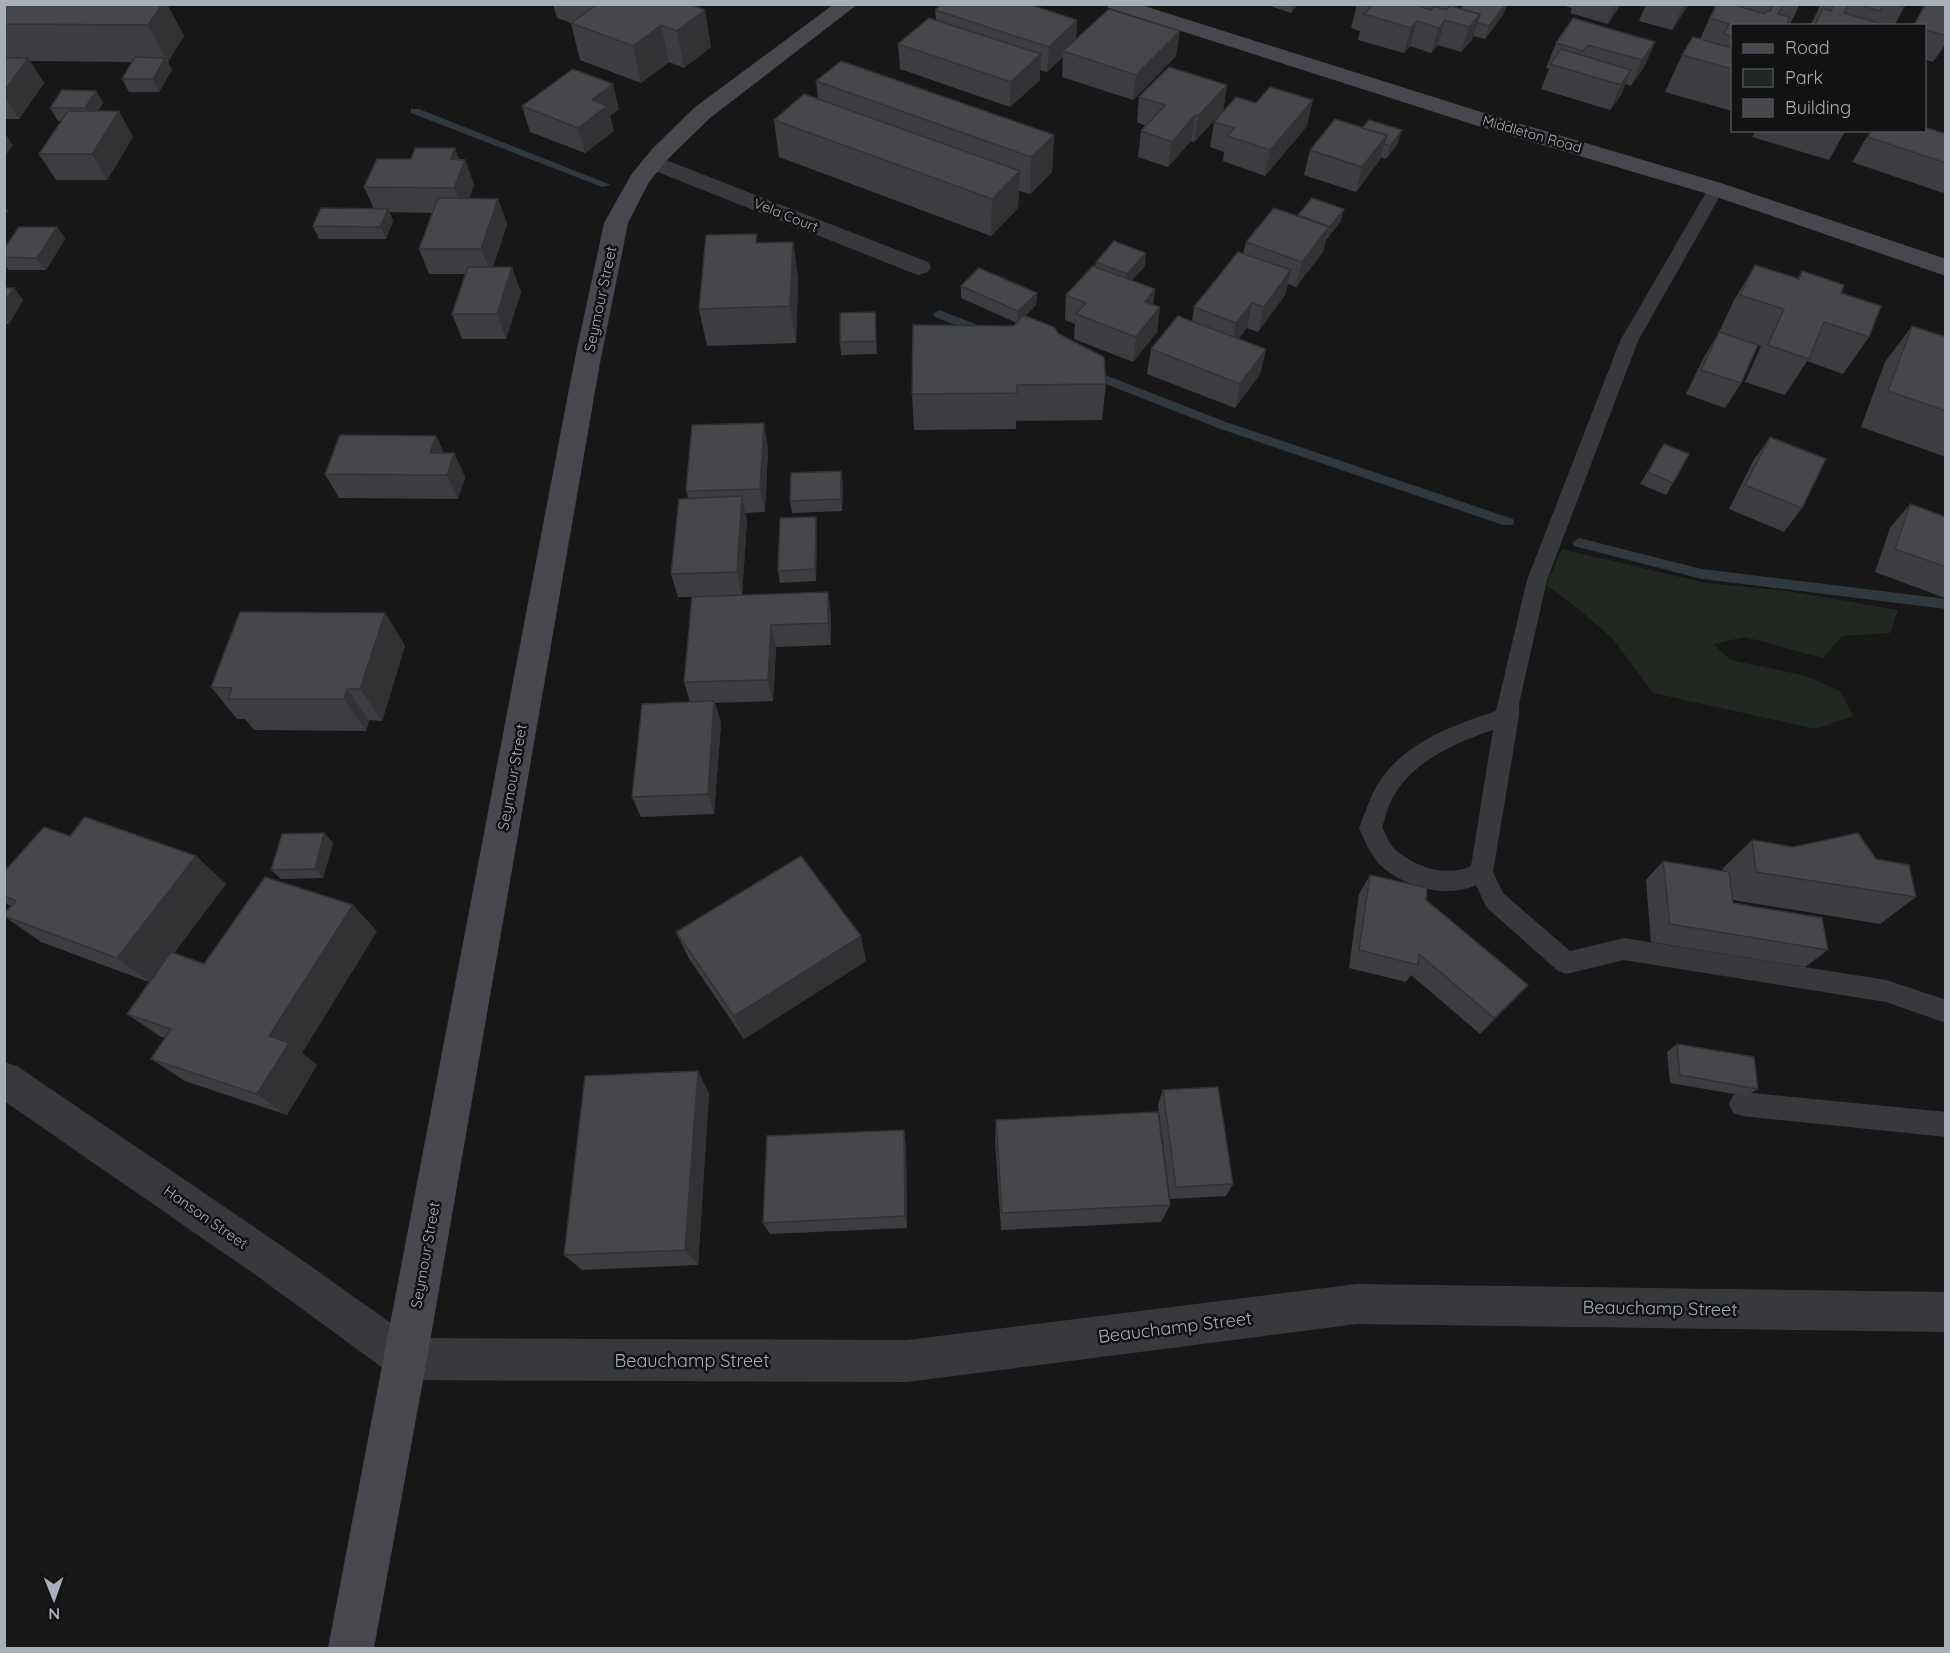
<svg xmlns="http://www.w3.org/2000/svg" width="1950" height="1653" viewBox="0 0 1950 1653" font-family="Quicksand,sans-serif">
<rect width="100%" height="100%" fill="#171718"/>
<polygon fill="#212821" points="1562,549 1705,583 1788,591 1898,610 1890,633 1842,636 1823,658 1745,637 1713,644 1731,660 1806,676 1840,691 1853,716 1816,729 1653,693 1613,639 1575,606 1546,585"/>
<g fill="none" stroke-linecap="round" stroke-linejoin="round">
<g fill="#2f393e" fill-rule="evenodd">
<polygon points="411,109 419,109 611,185 602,187 411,113"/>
<polygon points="939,310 991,330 993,333 991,336 983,336 935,317 933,314"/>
<polygon points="1087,368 1226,422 1513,519 1514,522 1513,525 1503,525 1218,428 1083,375 1081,372"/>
<polygon points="1579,538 1702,569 1946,599 1946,609 1702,579 1574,546 1572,543"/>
</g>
<g fill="#38393d" fill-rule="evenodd">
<path d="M1716 184 1724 189 1638 341 1547 580 1519 704V716L1493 872 1503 893 1570 951 1624 938 1886 980 1946 1000V1023L1886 1002 1624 960 1566 974 1558 971 1486 907 1476 885C1446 899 1404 887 1380 865 1371 856 1364 839 1359 828 1365 814 1369 799 1377 785 1403 743 1451 726 1496 711L1527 580 1620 341 1708 189ZM1493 730 1471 866C1447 877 1417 868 1397 851 1390 846 1386 835 1382 827 1385 819 1387 809 1391 801 1410 762 1455 743 1493 730Z"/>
<polygon points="1742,1092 1946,1112 1946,1137 1742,1116 1733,1113 1729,1104 1733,1095"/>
</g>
<g fill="#38393d" fill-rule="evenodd">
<polygon points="653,155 928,262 931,267 928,272 919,275 910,272 645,167 642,162 645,157"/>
<polygon points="4,1062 17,1066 285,1248 412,1338 907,1340 1357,1284 1946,1292 1946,1332 1357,1324 907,1382 406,1380 391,1374 257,1276 4,1101"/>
</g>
<g fill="#46484d" fill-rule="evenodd">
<polygon points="834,4 858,4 710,118 668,159 649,182 628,223 600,363 427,1359 374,1648 328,1648 574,363 604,223 631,175 652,149 694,108"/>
<polygon points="1106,4 1138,4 1494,116 1724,184 1946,259 1946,276 1708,194 1478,126 1109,8"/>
</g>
</g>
<g fill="#3c3d40">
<polygon points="4,4 167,4 184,36 168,62 172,70 159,92 129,92 122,79 132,62 30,61 44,83 19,119 4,119"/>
<polygon points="553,4 688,4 711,47 684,68 669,62 641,83 580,60 571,23 557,18"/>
<polygon points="1264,4 1298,4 1291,13"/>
<polygon points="1357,4 1457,4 1456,7 1461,9 1465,4 1507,4 1503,15 1485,39 1473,36 1472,40 1461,52 1438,45 1431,53 1410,46 1404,53 1358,40 1360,31 1351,28"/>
<polygon points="1558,4 1621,4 1608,24 1570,13 1572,8"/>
<polygon points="1646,4 1689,4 1672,30 1639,21"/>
<polygon points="1716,4 1800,4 1789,26 1732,26 1732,111 1665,92 1682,55 1700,39"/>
<polygon points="1821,4 1906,4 1894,26 1814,26 1815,25 1811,24"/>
<polygon points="1946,4 1946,43 1933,62 1924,59 1924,26"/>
<polygon points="935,10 1077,20 1076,39 1176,56 1133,100 1062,77 1063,57 1047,72 1040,70 1040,80 1010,107 900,69 898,44 936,20"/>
<polygon points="1655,42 1644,67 1631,86 1625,84 1621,95 1610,110 1541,89 1549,69 1546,68 1556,43"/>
<polygon points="816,81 1054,135 1052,172 1030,194 1019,191 1018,208 991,236 779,157 774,120 818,99"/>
<polygon points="1227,85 1223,111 1194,142 1191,141 1168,167 1138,157 1141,131 1146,126 1137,122 1139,97"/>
<polygon points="96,91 103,103 98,111 133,137 107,180 56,180 39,154 62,121 58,121 50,108"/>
<polygon points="522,106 619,109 610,116 614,131 585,153 530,132"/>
<polygon points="1214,122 1307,126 1265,176 1223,161 1224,152 1210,147"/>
<polygon points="1756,130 1846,130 1829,160 1752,137"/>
<polygon points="1871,130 1946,134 1946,190 1943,193 1852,162"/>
<polygon points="1398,143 1386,159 1381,157 1379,161 1356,192 1304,175 1310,150"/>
<polygon points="459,160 465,160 474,185 469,199 498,199 507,224 493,267 521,292 506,339 462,339 452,314 465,274 429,274 419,249 432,213 389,212 393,221 386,239 319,239 313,226 374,209 364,187"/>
<polygon points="1344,209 1340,222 1327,239 1326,239 1323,252 1296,287 1288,284 1285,295 1258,332 1247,328 1238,339 1266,349 1260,374 1235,408 1147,374 1151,349 1192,321 1194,307 1243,254 1246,242 1298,215"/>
<polygon points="57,227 65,239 46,270 9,270 4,264 4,249"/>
<polygon points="793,242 798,279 796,343 707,346 699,309 759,243"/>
<polygon points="1096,262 1145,266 1131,281 1155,289 1153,305 1160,307 1157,332 1133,362 1074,339 1075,324 1065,320 1066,295 1095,267"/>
<polygon points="1755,265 1797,279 1802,271 1841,293 1869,337 1843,374 1807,361 1785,395 1745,382 1761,346 1719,332 1733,302"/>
<polygon points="961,286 1037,293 1036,305 1025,316 1059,334 1106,384 1102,420 1016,421 1016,429 914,430 912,394 1014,326 1017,323 961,298"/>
<polygon points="4,288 23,300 9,324 4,324"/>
<polygon points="875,312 877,354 841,355 840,342"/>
<polygon points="1912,326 1946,337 1946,457 1861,427 1885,362"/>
<polygon points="1719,332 1741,383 1725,408 1686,394 1704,357"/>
<polygon points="436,436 444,453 454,453 465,477 458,499 339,498 325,474"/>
<polygon points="1770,437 1802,508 1784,532 1729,509 1753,461"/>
<polygon points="1664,444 1673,483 1666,495 1640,484"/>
<polygon points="768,448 765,512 745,513 747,520 742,595 828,592 831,615 831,645 776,647 773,701 715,703 721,723 714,814 641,817 632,797 690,702 684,682 692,597 678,597 671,574 688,498 686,491"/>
<polygon points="843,483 842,511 792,513 790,501"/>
<polygon points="1910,504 1946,517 1945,598 1875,572 1890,528"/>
<polygon points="817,529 816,581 780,583 778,571"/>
<polygon points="385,613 405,646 382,721 369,720 366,731 254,730 245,719 237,719 211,687"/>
<polygon points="324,833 333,843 323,878 281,879 271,870"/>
<polygon points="70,836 196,856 226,884 174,953 204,964 377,931 302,1053 317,1065 287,1115 185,1081 151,1059 165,1038 161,1037 127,1014 149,982 41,942 4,916 11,906 4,902 4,872"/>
<polygon points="1752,840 1876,859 1916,897 1880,924 1733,900 1733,903 1828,950 1805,967 1651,942 1646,880 1663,861 1723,871 1723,868"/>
<polygon points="1370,875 1426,900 1528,985 1480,1034 1411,975 1406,982 1349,968 1359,894"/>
<polygon points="676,932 861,936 866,961 744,1039 688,957"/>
<polygon points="1677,1044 1758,1089 1746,1096 1670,1083 1667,1052"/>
<polygon points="1163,1090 1233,1184 1226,1196 1170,1199 1158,1104"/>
<polygon points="709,1093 698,1265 582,1270 564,1255"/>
<polygon points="996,1120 1170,1205 1161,1222 1001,1230 995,1140"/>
<polygon points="906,1144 907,1228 770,1234 763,1223"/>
</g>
<g fill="#313234">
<polygon points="162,4 167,4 184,36 168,62 148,25"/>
<polygon points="1292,4 1298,4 1291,13"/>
<polygon points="1449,4 1457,4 1455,12 1445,20 1438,45 1431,53 1439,28 1444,22"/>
<polygon points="1506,4 1507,4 1503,15 1485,39 1489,26"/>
<polygon points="1616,4 1621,4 1608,24"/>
<polygon points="1684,4 1689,4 1672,30"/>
<polygon points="705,10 711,47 684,68 677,31"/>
<polygon points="1480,14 1472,40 1461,52 1469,27"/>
<polygon points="1077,20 1076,45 1063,51 1063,57 1047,72 1049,47"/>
<polygon points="1417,21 1410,46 1404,53 1411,28"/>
<polygon points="661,25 669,62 641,83 633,46"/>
<polygon points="1180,31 1176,56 1133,100 1136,75"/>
<polygon points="1655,42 1644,67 1631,86 1642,60"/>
<polygon points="1041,54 1040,80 1010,107 1011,82"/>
<polygon points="28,58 44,83 19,119 4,96 4,91"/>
<polygon points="165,58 172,70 159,92 153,79"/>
<polygon points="1631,70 1621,95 1610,110 1621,85"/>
<polygon points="613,84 619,109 610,116 614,131 585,153 578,128 592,100"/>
<polygon points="1227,85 1223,111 1194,142 1198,116"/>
<polygon points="96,91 103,103 92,121 85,108"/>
<polygon points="1313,100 1307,126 1265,176 1270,150"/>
<polygon points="119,111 133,137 107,180 92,154"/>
<polygon points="1195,115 1191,141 1168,167 1172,142"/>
<polygon points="1402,130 1398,143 1386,159 1390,146"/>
<polygon points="4,132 13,145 4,157"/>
<polygon points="1054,135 1052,172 1030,194 1031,157"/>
<polygon points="1387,135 1379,161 1356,192 1362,167"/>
<polygon points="455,148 462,167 465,160 474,185 464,213 454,188 451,159"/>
<polygon points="1020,171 1018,208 991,236 992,199"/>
<polygon points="498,199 507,224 491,274 481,249"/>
<polygon points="4,206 8,211 4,216"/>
<polygon points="388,209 393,221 386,239 380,227"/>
<polygon points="1344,209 1340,222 1327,239 1330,227"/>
<polygon points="57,227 65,239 46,270 37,258"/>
<polygon points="1329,227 1323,252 1296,287 1302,262"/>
<polygon points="793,242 798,279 796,343 790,306"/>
<polygon points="1146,253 1145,266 1126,287 1127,274"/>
<polygon points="512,267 521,292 506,339 497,314"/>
<polygon points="1291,270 1285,295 1258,332 1264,307"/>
<polygon points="14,288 23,300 9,324 4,318 4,302"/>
<polygon points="1155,289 1151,314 1145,302"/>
<polygon points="1037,293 1036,305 1018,323 1018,311"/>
<polygon points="1252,303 1247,328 1231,348 1236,323"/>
<polygon points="1160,307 1157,332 1133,362 1136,337"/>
<polygon points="1266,349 1260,374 1235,408 1240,384"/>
<polygon points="764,423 768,448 765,512 760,489"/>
<polygon points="436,436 447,460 430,453"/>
<polygon points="454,453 465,477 458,499 447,475"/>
<polygon points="841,471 843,483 842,511 841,499"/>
<polygon points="742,496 747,520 742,595 737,572"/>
<polygon points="816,517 817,529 816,581 815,569"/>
<polygon points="828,592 831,615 831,645 828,623"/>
<polygon points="385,613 405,646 382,721 360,689"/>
<polygon points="771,625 776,647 773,701 768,680"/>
<polygon points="347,689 369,720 366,731 344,699"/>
<polygon points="714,701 721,723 714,814 708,794"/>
<polygon points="324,833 333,843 323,878 315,869"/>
<polygon points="196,856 226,884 151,983 117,958"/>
<polygon points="353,905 377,931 302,1053 317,1065 287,1115 257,1094 269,1036"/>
<polygon points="861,936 866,961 744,1039 734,1016"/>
<polygon points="1528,985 1513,1001 1480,1034 1494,1018"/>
<polygon points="698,1071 709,1093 698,1265 685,1250"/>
<polygon points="904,1130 906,1144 907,1228 905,1216"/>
</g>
<g fill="#46474b" stroke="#313234" stroke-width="1.5">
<polygon points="4,4 162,4 148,25 4,24"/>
<polygon points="598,4 688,4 705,10 677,31 661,25 633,46 571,23"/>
<polygon points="942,4 1028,4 1077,20 1049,47 935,10"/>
<polygon points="1362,4 1413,4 1431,10 1434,6 1446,10 1451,6 1480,14 1469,27 1445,20 1439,28 1417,21 1411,28 1364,14 1371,7"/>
<polygon points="1465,4 1506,4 1489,26 1477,23 1480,14 1461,9"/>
<polygon points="1717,4 1730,4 1765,14 1767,11 1770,11 1773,4 1783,4 1778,14 1790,17 1786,26 1732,26 1732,36 1724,34 1729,24 1710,18"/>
<polygon points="1834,4 1849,4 1844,13 1889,26 1818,26 1815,25 1823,8 1831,11"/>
<polygon points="1857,4 1883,4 1880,11"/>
<polygon points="1893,4 1906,4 1904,7"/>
<polygon points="1926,4 1946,4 1946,36 1924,29 1924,26 1913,26"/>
<polygon points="1109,9 1180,31 1136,75 1063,51"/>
<polygon points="929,18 1041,54 1011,82 898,44"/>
<polygon points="1573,18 1655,42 1642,60 1588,45 1583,51 1556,43"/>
<polygon points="1693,37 1732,48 1732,69 1682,55"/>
<polygon points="1561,49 1631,70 1621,85 1550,64"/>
<polygon points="135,57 165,58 153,79 122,79"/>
<polygon points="4,58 28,58 4,91"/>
<polygon points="841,61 1054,135 1031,157 816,81"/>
<polygon points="1169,67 1227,85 1198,116 1195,115 1172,142 1141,131 1165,105 1139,97"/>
<polygon points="573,69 613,84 592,100 607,106 578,128 522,106"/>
<polygon points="1270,87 1313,100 1270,150 1227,136 1234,128 1214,122 1236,97 1256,103"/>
<polygon points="62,90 96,91 85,108 50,108"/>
<polygon points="804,94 1020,171 992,199 774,120"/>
<polygon points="68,111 119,111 92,154 39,154"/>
<polygon points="1335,119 1387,135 1362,167 1310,150"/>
<polygon points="1369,120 1402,130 1390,146 1384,144 1387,135 1362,128"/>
<polygon points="1924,127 1946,134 1946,163 1868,137 1872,130 1924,130"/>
<polygon points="415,148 455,148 451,159 465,160 454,188 364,187 377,159 411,159"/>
<polygon points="438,198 498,199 481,249 419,249"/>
<polygon points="1312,198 1344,209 1330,227 1298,215"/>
<polygon points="321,208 388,209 380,227 313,226"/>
<polygon points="1274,208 1329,227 1302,262 1246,242"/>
<polygon points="19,227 57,227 37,258 4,257 4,249"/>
<polygon points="757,234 756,243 793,242 790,306 699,309 706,235"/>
<polygon points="1114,241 1146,253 1127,274 1096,262"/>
<polygon points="1238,252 1291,270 1264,307 1252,303 1236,323 1194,307"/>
<polygon points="1755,265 1799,279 1802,271 1844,285 1841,293 1881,306 1869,337 1824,322 1809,359 1768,345 1784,309 1740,295"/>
<polygon points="1093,266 1155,289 1145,302 1160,307 1136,337 1076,314 1086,303 1066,295"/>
<polygon points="468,267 512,267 497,314 452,314"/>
<polygon points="979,268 1037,293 1018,311 961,286"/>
<polygon points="4,288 14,288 4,302"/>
<polygon points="875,312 876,341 840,342 840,313"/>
<polygon points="1023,315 1054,327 1059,334 1104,357 1106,384 1017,385 1017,393 912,394 913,325 1014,326"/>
<polygon points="1178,316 1266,349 1240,384 1151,349"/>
<polygon points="1912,326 1946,337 1946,411 1888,391"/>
<polygon points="1719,332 1758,345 1741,383 1701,370"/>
<polygon points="764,423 760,489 686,491 692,425"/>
<polygon points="340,435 436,436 430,453 454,453 447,475 325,474"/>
<polygon points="1770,437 1826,459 1802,508 1745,485"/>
<polygon points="1664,444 1689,454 1673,483 1648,472"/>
<polygon points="841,471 841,499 790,501 791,473"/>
<polygon points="742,496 737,572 671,574 679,499"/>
<polygon points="1910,504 1946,517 1946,567 1895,549"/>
<polygon points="816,517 815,569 778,571 780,518"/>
<polygon points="828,592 828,623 771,625 768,680 684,682 692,597"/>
<polygon points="240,612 385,613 360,689 347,689 344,699 228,699 232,688 211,687"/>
<polygon points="714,701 708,794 632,797 642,704"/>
<polygon points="85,817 196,856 117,958 4,916 4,914 16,901 4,896 4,872 44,827 70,836"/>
<polygon points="324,833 315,869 271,870 282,834"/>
<polygon points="1858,833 1876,859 1909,865 1916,897 1756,872 1752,840 1793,847"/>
<polygon points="801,856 861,936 734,1016 676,932"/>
<polygon points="1663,861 1729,872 1733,903 1822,918 1828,950 1670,924"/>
<polygon points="1370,875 1427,888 1426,900 1528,985 1494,1018 1419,954 1418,965 1359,950"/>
<polygon points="265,877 353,905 269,1036 289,1043 257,1094 151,1059 171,1029 127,1014 171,952 204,964"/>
<polygon points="1677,1044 1754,1057 1758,1089 1680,1075"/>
<polygon points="698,1071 685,1250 564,1255 585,1076"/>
<polygon points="1218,1087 1233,1184 1176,1187 1163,1090"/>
<polygon points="1158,1112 1170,1205 1002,1213 996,1120"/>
<polygon points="904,1130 905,1216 763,1223 767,1136"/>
</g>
<g text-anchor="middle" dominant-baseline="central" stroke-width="5" stroke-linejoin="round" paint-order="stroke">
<g font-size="14" fill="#a9afb8" stroke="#121213">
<text transform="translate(1532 134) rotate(16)">Middleton Road</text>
<text transform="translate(786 215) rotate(22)">Vela Court</text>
</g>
<g font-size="15" fill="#a9afb8" stroke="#121213">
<text transform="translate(600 299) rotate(-78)">Seymour Street</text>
<text transform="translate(512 777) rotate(-80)">Seymour Street</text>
<text transform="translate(206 1217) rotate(35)">Hanson Street</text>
<text transform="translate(425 1255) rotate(-80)">Seymour Street</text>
</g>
<g font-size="18" fill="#a9afb8" stroke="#121213">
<text transform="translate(1660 1308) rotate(1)">Beauchamp Street</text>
<text transform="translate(1175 1327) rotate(-7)">Beauchamp Street</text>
<text x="692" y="1360">Beauchamp Street</text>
</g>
</g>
<rect width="1950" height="1653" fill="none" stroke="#a9afb8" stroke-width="12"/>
<rect x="1731" y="24" width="195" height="108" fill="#121213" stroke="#4e5155" stroke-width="1.5"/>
<rect x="1743" y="44" width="30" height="9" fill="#46484d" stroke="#4e5155" stroke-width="1.5"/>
<text x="1785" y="54" font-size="18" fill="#a9afb8">Road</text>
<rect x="1743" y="69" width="30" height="18" fill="#212821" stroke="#4e5155" stroke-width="1.5"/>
<text x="1785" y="84" font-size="18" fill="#a9afb8">Park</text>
<rect x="1743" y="99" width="30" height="18" fill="#46474b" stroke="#4e5155" stroke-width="1.5"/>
<text x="1785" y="114" font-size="18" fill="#a9afb8">Building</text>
<g transform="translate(54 1599) rotate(179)" stroke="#121213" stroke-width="4.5" paint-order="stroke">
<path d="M0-4.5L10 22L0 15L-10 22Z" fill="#a9afb8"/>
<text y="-9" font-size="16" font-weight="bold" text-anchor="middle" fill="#a9afb8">N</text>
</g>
</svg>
